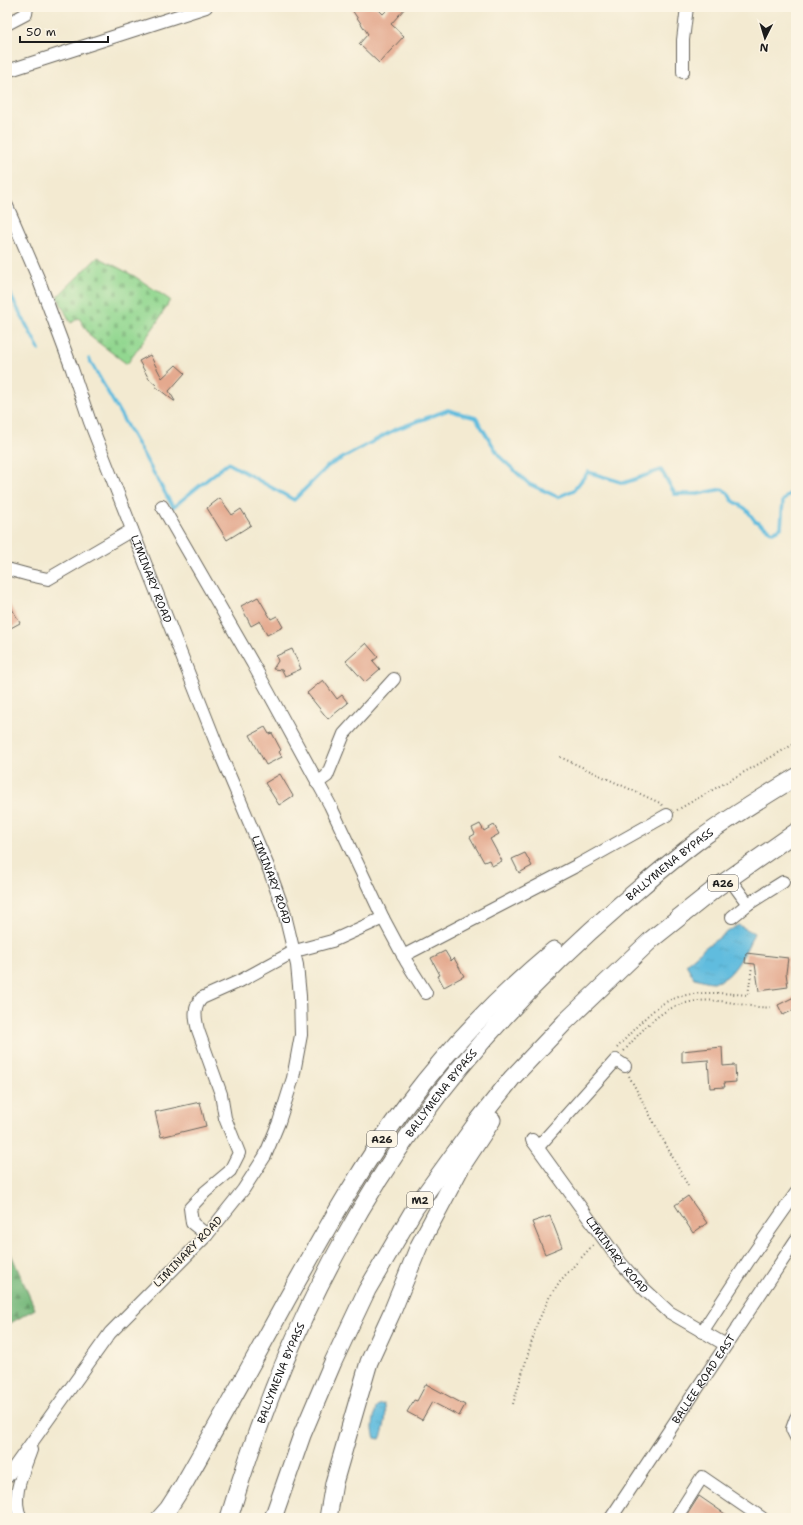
<svg xmlns="http://www.w3.org/2000/svg" width="803" height="1525" viewBox="0 0 803 1525" font-family="'Shantell Sans',sans-serif">
<defs>
<pattern id="forest-firs" width="22" height="20" patternUnits="userSpaceOnUse"><rect width="22" height="20" fill="#75b87a"/><path d="M5 1l3.5 6h-7zM16 11l3.5 6h-7z" fill="#5f9563"/></pattern>
<pattern id="cemetery-stones" width="16" height="16" patternUnits="userSpaceOnUse"><rect width="16" height="16" fill="#92d790"/><path d="M2 7V4a2 2 0 0 1 4 0v3zM10 15v-3a2 2 0 0 1 4 0v3z" fill="#7db87c"/></pattern>
<pattern id="water-ripples" width="26" height="14" patternUnits="userSpaceOnUse"><rect width="26" height="14" fill="#60bcde"/><path d="M2 4q2-2 4 0t4 0M15 11q2-2 4 0t4 0" fill="none" stroke="#53a1be"/></pattern>
</defs>
<rect width="100%" height="100%" fill="#fcf5e5"/>
<filter id="ink" filterUnits="userSpaceOnUse"><feTurbulence type="fractalNoise" baseFrequency=".025" numOctaves="2"/><feDisplacementMap in="SourceGraphic" scale="8" xChannelSelector="R" yChannelSelector="G"/><feConvolveMatrix kernelMatrix="1 2 1 2 8 2 1 2 1" color-interpolation-filters="sRGB"/></filter>
<filter id="wash" filterUnits="userSpaceOnUse"><feTurbulence type="fractalNoise" baseFrequency=".012" numOctaves="4" result="noise"/><feDisplacementMap in="SourceGraphic" scale="16" xChannelSelector="R" yChannelSelector="G"/><feGaussianBlur stdDeviation="0.9" result="paint"/><feColorMatrix in="noise" values="0 0 0 0 0 0 0 0 0 0 0 0 0 0 0 0 0 1.4 0 .05"/><feComposite in="paint" operator="in"/></filter>
<g filter="url(#wash)">
<rect width="100%" height="100%" fill="#f3ead1"/>
<polygon fill="url(#forest-firs)" stroke="#486a4b" points="7,1245 35,1309 7,1325"/>
<polygon fill="url(#cemetery-stones)" stroke="#577a56" points="98,257 134,276 170,300 156,324 127,364 91,337 79,318 71,323 57,297"/>
<g fill="url(#water-ripples)" stroke="#3e6c7d">
<path d="M738 925 754 933C747 948 733 982 713 982 707 982 700 979 694 978L686 964 707 946Z"/>
<path d="M384 1404C388 1411 384 1432 380 1439L375 1438C371 1429 374 1418 376 1408L379 1405Z"/>
</g>
<g fill="none" stroke-linecap="round" stroke-linejoin="round">
<g stroke="#60bcde" stroke-width="3.5">
<polyline points="7,284 12,298 39,349"/>
<polyline points="89,359 173,507 228,463 294,500 328,466 394,430 448,410 476,418 500,457 529,484 558,497 574,490 588,472 624,483 661,470 675,494 698,494 722,489 728,493 732,500 746,509 755,521 773,532 781,528 783,501 789,494 796,494"/>
</g>
</g>
<g id="blocks">
<g fill="#e4a98e">
<polygon points="357,7 376,7 383,14 390,7 406,7 391,24 404,36 379,63 359,44 368,34 352,10"/>
<polygon points="150,355 162,378 176,365 185,373 169,391 175,401 174,401 155,386 156,385 149,379 139,361"/>
<polygon points="220,498 232,515 241,509 251,525 227,540 207,508"/>
<polygon points="258,597 271,619 277,616 283,627 267,635 260,621 251,626 241,606"/>
<polygon points="7,600 20,623 7,630"/>
<polygon points="366,643 378,657 373,661 380,669 365,682 346,661"/>
<polygon points="292,649 301,669 285,676 282,670 273,669 278,661 276,656"/>
<polygon points="323,680 337,699 342,695 348,703 328,719 307,693"/>
<polygon points="265,727 269,734 272,733 281,750 279,752 282,757 266,765 250,735"/>
<polygon points="280,774 293,796 279,805 265,783"/>
<polygon points="480,824 484,831 494,825 499,834 490,839 502,861 492,866 489,860 484,862 470,837 475,834 472,828"/>
<polygon points="525,853 532,866 519,873 512,859"/>
<polygon points="445,951 451,961 454,958 464,976 444,987 438,976 440,975 431,958"/>
<polygon points="746,953 788,958 786,973 788,987 759,991 755,964 745,963"/>
<polygon points="796,996 796,1009 783,1015 778,1005"/>
<polygon points="722,1047 723,1066 735,1065 736,1082 724,1083 725,1087 710,1088 708,1060 682,1062 682,1051"/>
<polygon points="200,1102 206,1126 161,1137 155,1112"/>
<polygon points="688,1196 707,1223 693,1233 675,1205"/>
<polygon points="550,1216 562,1247 545,1254 532,1222"/>
<polygon points="426,1384 465,1405 459,1416 432,1402 422,1420 407,1412 414,1400 417,1401"/>
<polygon points="699,1496 731,1518 685,1518"/>
</g>
</g>
</g>
<g filter="url(#ink)">
<use href="#blocks" fill-opacity="0" stroke="#67645b" stroke-width="1"/>
<g fill="none" stroke-linecap="round" stroke-linejoin="round">
<defs>
<g id="minor">
<polyline points="7,24 26,14 27,7"/>
<polyline points="7,71 206,7"/>
<polyline points="683,72 683,40 687,7"/>
<path id="s1" d="M7 206 38 278 72 369 90 422 151 578 222 758 267 864 284 911 297 965 300 996 301 1035 293 1078 279 1122 265 1156 243 1190 207 1235 110 1333 7 1477"/>
<polyline points="162,506 253,664 330,805 383,918 406,961 426,993"/>
<polyline points="7,569 29,575 48,579 132,530"/>
<polyline points="317,783 327,776 344,734 394,679"/>
<polyline points="729,878 748,904"/>
<polyline points="732,917 748,904 783,882"/>
<polyline points="403,956 578,865 667,815"/>
<path id="s2" d="M532 1140 621 1263 642 1287 669 1312 726 1345"/>
<polyline points="538,1147 616,1060 625,1066"/>
<path d="M207 1235 192 1223 190 1208 205 1192 230 1171 239 1153 225 1118 221 1094 198 1030C195 1018 193 1007 202 998L240 981 295 951 332 941 383 918"/>
<polyline points="702,1332 749,1260 796,1193"/>
<polyline points="796,1418 792,1429 796,1437"/>
<path d="M21 1518C10 1497 24 1470 31 1450"/>
<path id="s3" d="M611 1518 796 1240"/>
<polyline points="676,1518 702,1477 762,1518"/>
</g>
<g id="highway">
<path d="M160 1518 168 1509 184 1484C218 1424 252 1364 285 1303 323 1235 360 1167 407 1104 449 1048 500 995 554 950"/>
<path id="s4" d="M229 1518C258 1421 295 1327 344 1239 414 1110 511 999 621 904 647 882 672 860 699 840 730 817 763 797 796 777"/>
<polyline points="273,1518 302,1435 333,1362 367,1290 415,1208 478,1121 512,1078 565,1022 652,939 716,888 796,832"/>
<polyline points="328,1518 334,1483 369,1362 392,1312 419,1246 461,1167 492,1120"/>
</g>
</defs>
<use href="#minor" stroke="#67645b" stroke-width="14"/>
<use href="#highway" stroke="#67645b" stroke-width="19"/>
<g stroke="#67645b" stroke-width="2" stroke-dasharray="1 3" stroke-linecap="butt">
<polyline points="560,757 660,803 662,805"/>
<polyline points="677,810 796,743"/>
<path d="M617 1048C631 1033 646 1014 664 1003 690 989 720 993 748 995L752 966"/>
<path d="M624 1051C656 1013 676 995 728 1002 742 1004 759 1009 773 1007"/>
<polyline points="629,1076 688,1186"/>
<polyline points="513,1404 537,1324 549,1298 560,1281 593,1245"/>
</g>
<use href="#minor" stroke="#fff" stroke-width="12"/>
<use href="#highway" stroke="#fff" stroke-width="17"/>
</g>
</g>
<g text-anchor="middle" dominant-baseline="central" stroke-width="3" stroke-linejoin="round" paint-order="stroke">
<g fill="#fcf5e5" stroke="#5f5d58" stroke-width="1">
<rect x="708" y="875" width="30" height="16" rx="3"/>
<rect x="367" y="1131" width="30" height="16" rx="3"/>
<rect x="407" y="1192" width="26" height="16" rx="3"/>
</g>
<g font-size="10" font-weight="bold" fill="#1c1c1c">
<text x="723" y="883">A26</text>
<text x="382" y="1139">A26</text>
<text x="420" y="1200">M2</text>
</g>
<g font-size="11" fill="#1c1c1c" stroke="#fcf5e5">
<text stroke="none"><textPath href="#s1" startOffset="400">LIMINARY ROAD</textPath></text>
<text stroke="none"><textPath href="#s4" startOffset="802">BALLYMENA BYPASS</textPath></text>
<text stroke="none"><textPath href="#s1" startOffset="724">LIMINARY ROAD</textPath></text>
<text stroke="none"><textPath href="#s4" startOffset="478">BALLYMENA BYPASS</textPath></text>
<text transform="translate(188 1252) rotate(-46)">LIMINARY ROAD</text>
<text stroke="none"><textPath href="#s2" startOffset="143">LIMINARY ROAD</textPath></text>
<text stroke="none"><textPath href="#s4" startOffset="154">BALLYMENA BYPASS</textPath></text>
<text stroke="none"><textPath href="#s3" startOffset="167">BALLEE ROAD EAST</textPath></text>
</g>
</g>
<rect width="803" height="1525" fill="none" stroke="#fcf5e5" stroke-width="24"/>
<g transform="translate(765 38) rotate(185)" stroke="#fcf5e5" stroke-width="3" paint-order="stroke">
<path d="M0-3L7 15L0 10L-7 15Z" fill="#1c1c1c"/>
<text y="-6" font-size="11" font-weight="bold" text-anchor="middle" fill="#1c1c1c">N</text>
</g>
<path d="M20 36v6h88v-6" fill="none" stroke="#1c1c1c" stroke-width="2"/>
<text x="26" y="36" font-size="12" fill="#1c1c1c" stroke="#fcf5e5" stroke-width="3" paint-order="stroke">50 m</text>
</svg>
